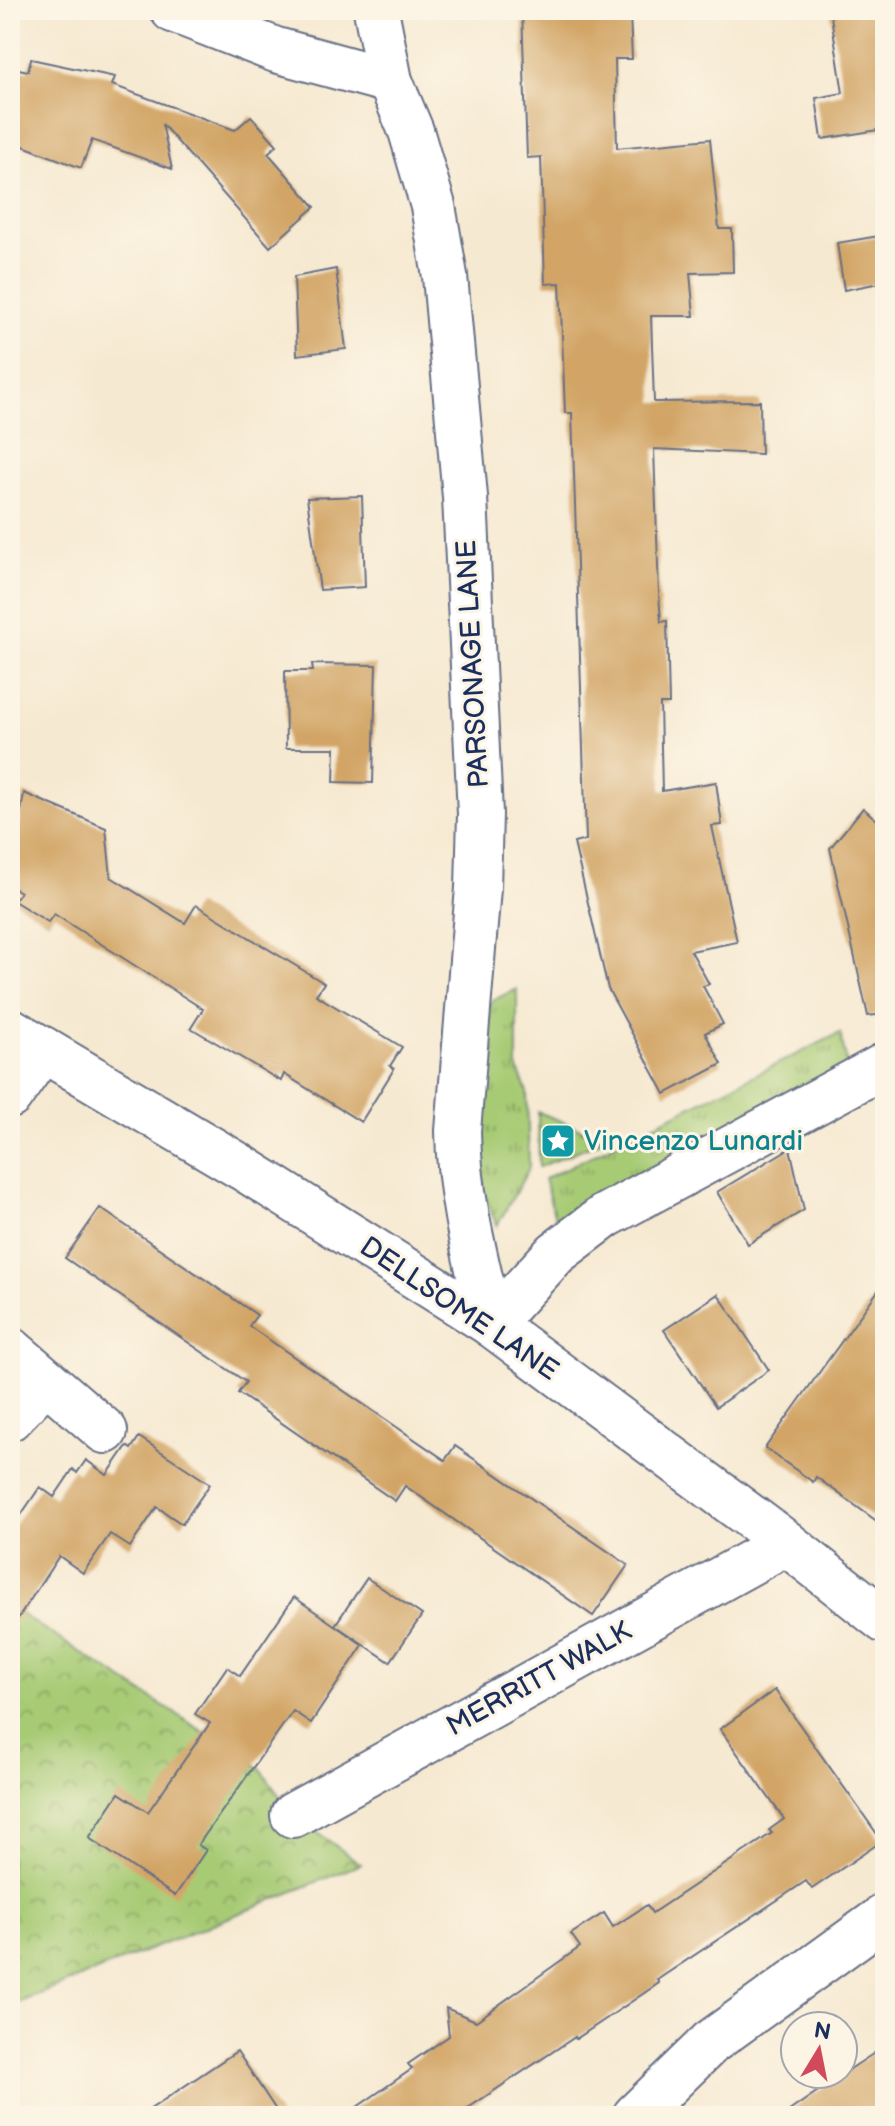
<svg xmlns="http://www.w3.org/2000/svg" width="895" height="2126" viewBox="0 0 895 2126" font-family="'Balsamiq Sans',sans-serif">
<defs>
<pattern id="grass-tufts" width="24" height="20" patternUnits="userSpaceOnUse" patternTransform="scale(2)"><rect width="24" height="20" fill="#a7cb74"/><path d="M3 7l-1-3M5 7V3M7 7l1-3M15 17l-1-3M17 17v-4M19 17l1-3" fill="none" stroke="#87a562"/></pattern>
<pattern id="park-crowns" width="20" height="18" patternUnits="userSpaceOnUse" patternTransform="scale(2)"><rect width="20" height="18" fill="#a7cb74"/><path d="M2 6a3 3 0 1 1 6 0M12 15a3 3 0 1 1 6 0" fill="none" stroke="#87a562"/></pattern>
</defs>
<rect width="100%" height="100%" fill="#fcf5e5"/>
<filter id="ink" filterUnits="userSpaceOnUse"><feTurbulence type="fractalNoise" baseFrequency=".0125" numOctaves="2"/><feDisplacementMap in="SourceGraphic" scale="16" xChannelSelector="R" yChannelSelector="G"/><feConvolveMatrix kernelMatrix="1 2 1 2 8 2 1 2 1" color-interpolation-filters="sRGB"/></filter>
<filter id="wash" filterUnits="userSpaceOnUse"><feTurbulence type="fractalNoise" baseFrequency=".006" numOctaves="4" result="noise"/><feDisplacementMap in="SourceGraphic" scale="32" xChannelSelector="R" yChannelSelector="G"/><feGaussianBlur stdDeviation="1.8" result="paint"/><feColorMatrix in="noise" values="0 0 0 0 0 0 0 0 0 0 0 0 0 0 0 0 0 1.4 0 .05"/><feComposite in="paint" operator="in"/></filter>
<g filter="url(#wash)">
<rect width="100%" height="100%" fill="#f6e9d1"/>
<g fill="url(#grass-tufts)" stroke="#617d69" stroke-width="2">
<path d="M517 989V1066L527 1092 529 1168 497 1226C493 1216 489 1207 486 1197 473 1144 487 1057 491 1001Z"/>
<polygon points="840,1033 846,1059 845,1068 558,1228 544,1179"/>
<polygon points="538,1112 606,1139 539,1167"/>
</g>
<polygon fill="url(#park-crowns)" stroke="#617d69" stroke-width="2" points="10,1607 261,1769 293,1815 361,1864 10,2006"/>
<g id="blocks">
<g fill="#d2a566">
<polygon points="522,10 581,10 582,15 630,13 632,59 615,59 617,148 710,139 719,229 732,229 733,272 690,273 694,316 651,316 654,402 760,401 761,454 654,449 659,594 661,622 667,621 669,704 660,704 662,791 716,782 722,825 712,826 737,942 691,951 709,984 703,986 723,1024 705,1033 722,1064 665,1094 608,989 574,843 586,840 572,413 565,413 560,283 545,284 541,157 527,158"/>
<polygon points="830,10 885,10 885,129 822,139 816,98 843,93"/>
<polygon points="31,59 115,77 112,85 235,130 251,116 277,145 268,153 315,207 270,247 162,124 172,169 92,140 81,168 10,141 10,67 28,71"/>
<polygon points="885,235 885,282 844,290 837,243"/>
<polygon points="336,269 346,349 297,355 294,277"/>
<polygon points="362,496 365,587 320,590 307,498"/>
<polygon points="312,664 376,665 373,783 334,782 335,748 286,748 285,671 313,671"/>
<polygon points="24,793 106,828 111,877 185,923 196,905 324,983 316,995 402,1047 390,1066 394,1069 361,1122 284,1074 281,1081 191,1028 203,1009 54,914 48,922 14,901 20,892 10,886 10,830 17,835"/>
<polygon points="863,808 885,827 885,1014 868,1016 830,848"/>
<polygon points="790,1148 804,1210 748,1244 717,1192"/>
<polygon points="100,1208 257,1315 249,1326 445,1460 455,1446 628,1565 593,1616 405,1486 395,1501 238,1393 246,1382 65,1258"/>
<polygon points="885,1281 885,1527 816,1477 813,1482 765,1448"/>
<polygon points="718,1294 769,1370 716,1407 664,1330"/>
<polygon points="139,1437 210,1484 182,1524 157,1507 130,1547 110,1534 83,1573 59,1556 10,1631 10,1531 40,1487 54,1497 73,1469 77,1473 86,1460 107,1475 127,1446 131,1449"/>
<polygon points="367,1578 422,1615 390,1662 335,1625"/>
<polygon points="294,1597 363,1645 311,1723 293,1711 198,1845 206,1850 175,1896 89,1838 119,1793 148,1812 210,1723 195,1714 227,1667 240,1676"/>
<polygon points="775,1690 882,1841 812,1889 806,1881 657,1980 659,1983 576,2039 575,2037 456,2116 344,2116 412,2069 408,2064 449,2036 446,2008 476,2021 580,1947 571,1934 604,1913 613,1927 647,1905 652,1913 772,1833 769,1830 784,1819 720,1729"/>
<polygon points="885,2046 885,2116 782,2116 844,2073"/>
<polygon points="237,2051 280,2116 140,2116"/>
</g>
</g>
</g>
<g filter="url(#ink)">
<use href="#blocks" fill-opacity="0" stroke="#687086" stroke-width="2"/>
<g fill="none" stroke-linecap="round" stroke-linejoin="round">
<defs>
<g id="street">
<polyline points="173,10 276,50 390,81"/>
<path d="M376 10 390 81 411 131 433 206 445 276 465 497 480 814 478 888 458 1131C459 1198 476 1260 491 1324"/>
<polyline points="10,1030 243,1168 491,1324 786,1543 885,1621"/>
<polyline points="10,1096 43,1049"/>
<polyline points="491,1324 556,1253 605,1216 885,1065"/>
<polyline points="10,1349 105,1431"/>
<polyline points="10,1418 46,1380"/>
<polyline points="293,1815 786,1543"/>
<polyline points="635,2116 711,2042 885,1916"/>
</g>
</defs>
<use href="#street" stroke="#687086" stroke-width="48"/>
<use href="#street" stroke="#fff" stroke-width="44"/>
</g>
</g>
<defs>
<symbol id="sight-square" viewBox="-11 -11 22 22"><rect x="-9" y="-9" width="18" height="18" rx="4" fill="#0f9aa8" stroke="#fcf5e5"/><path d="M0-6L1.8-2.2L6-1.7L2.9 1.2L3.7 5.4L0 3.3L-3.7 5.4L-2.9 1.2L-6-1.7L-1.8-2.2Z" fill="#fff"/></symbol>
</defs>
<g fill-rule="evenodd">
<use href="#sight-square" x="538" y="1121" width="40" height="40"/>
</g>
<g text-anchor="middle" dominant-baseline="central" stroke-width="6" stroke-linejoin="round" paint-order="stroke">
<g font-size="28" fill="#1b2f5e" stroke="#fcf5e5">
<text transform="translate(473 664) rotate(-93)">PARSONAGE LANE</text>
<text transform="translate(459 1309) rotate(34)">DELLSOME LANE</text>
<text transform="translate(539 1679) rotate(-29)">MERRITT WALK</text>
</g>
<g font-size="28" fill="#0d838f" stroke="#fcf5e5" text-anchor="start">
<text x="584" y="1141">Vincenzo Lunardi</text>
</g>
</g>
<rect width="895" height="2126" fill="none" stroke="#fcf5e5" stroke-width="40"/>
<g transform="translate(819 2050) rotate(10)"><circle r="38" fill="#fcf5e5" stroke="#a2a6af" stroke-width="2"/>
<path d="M0-6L14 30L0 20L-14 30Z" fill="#d1495b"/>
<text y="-12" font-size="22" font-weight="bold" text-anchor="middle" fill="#1b2f5e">N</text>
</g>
</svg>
